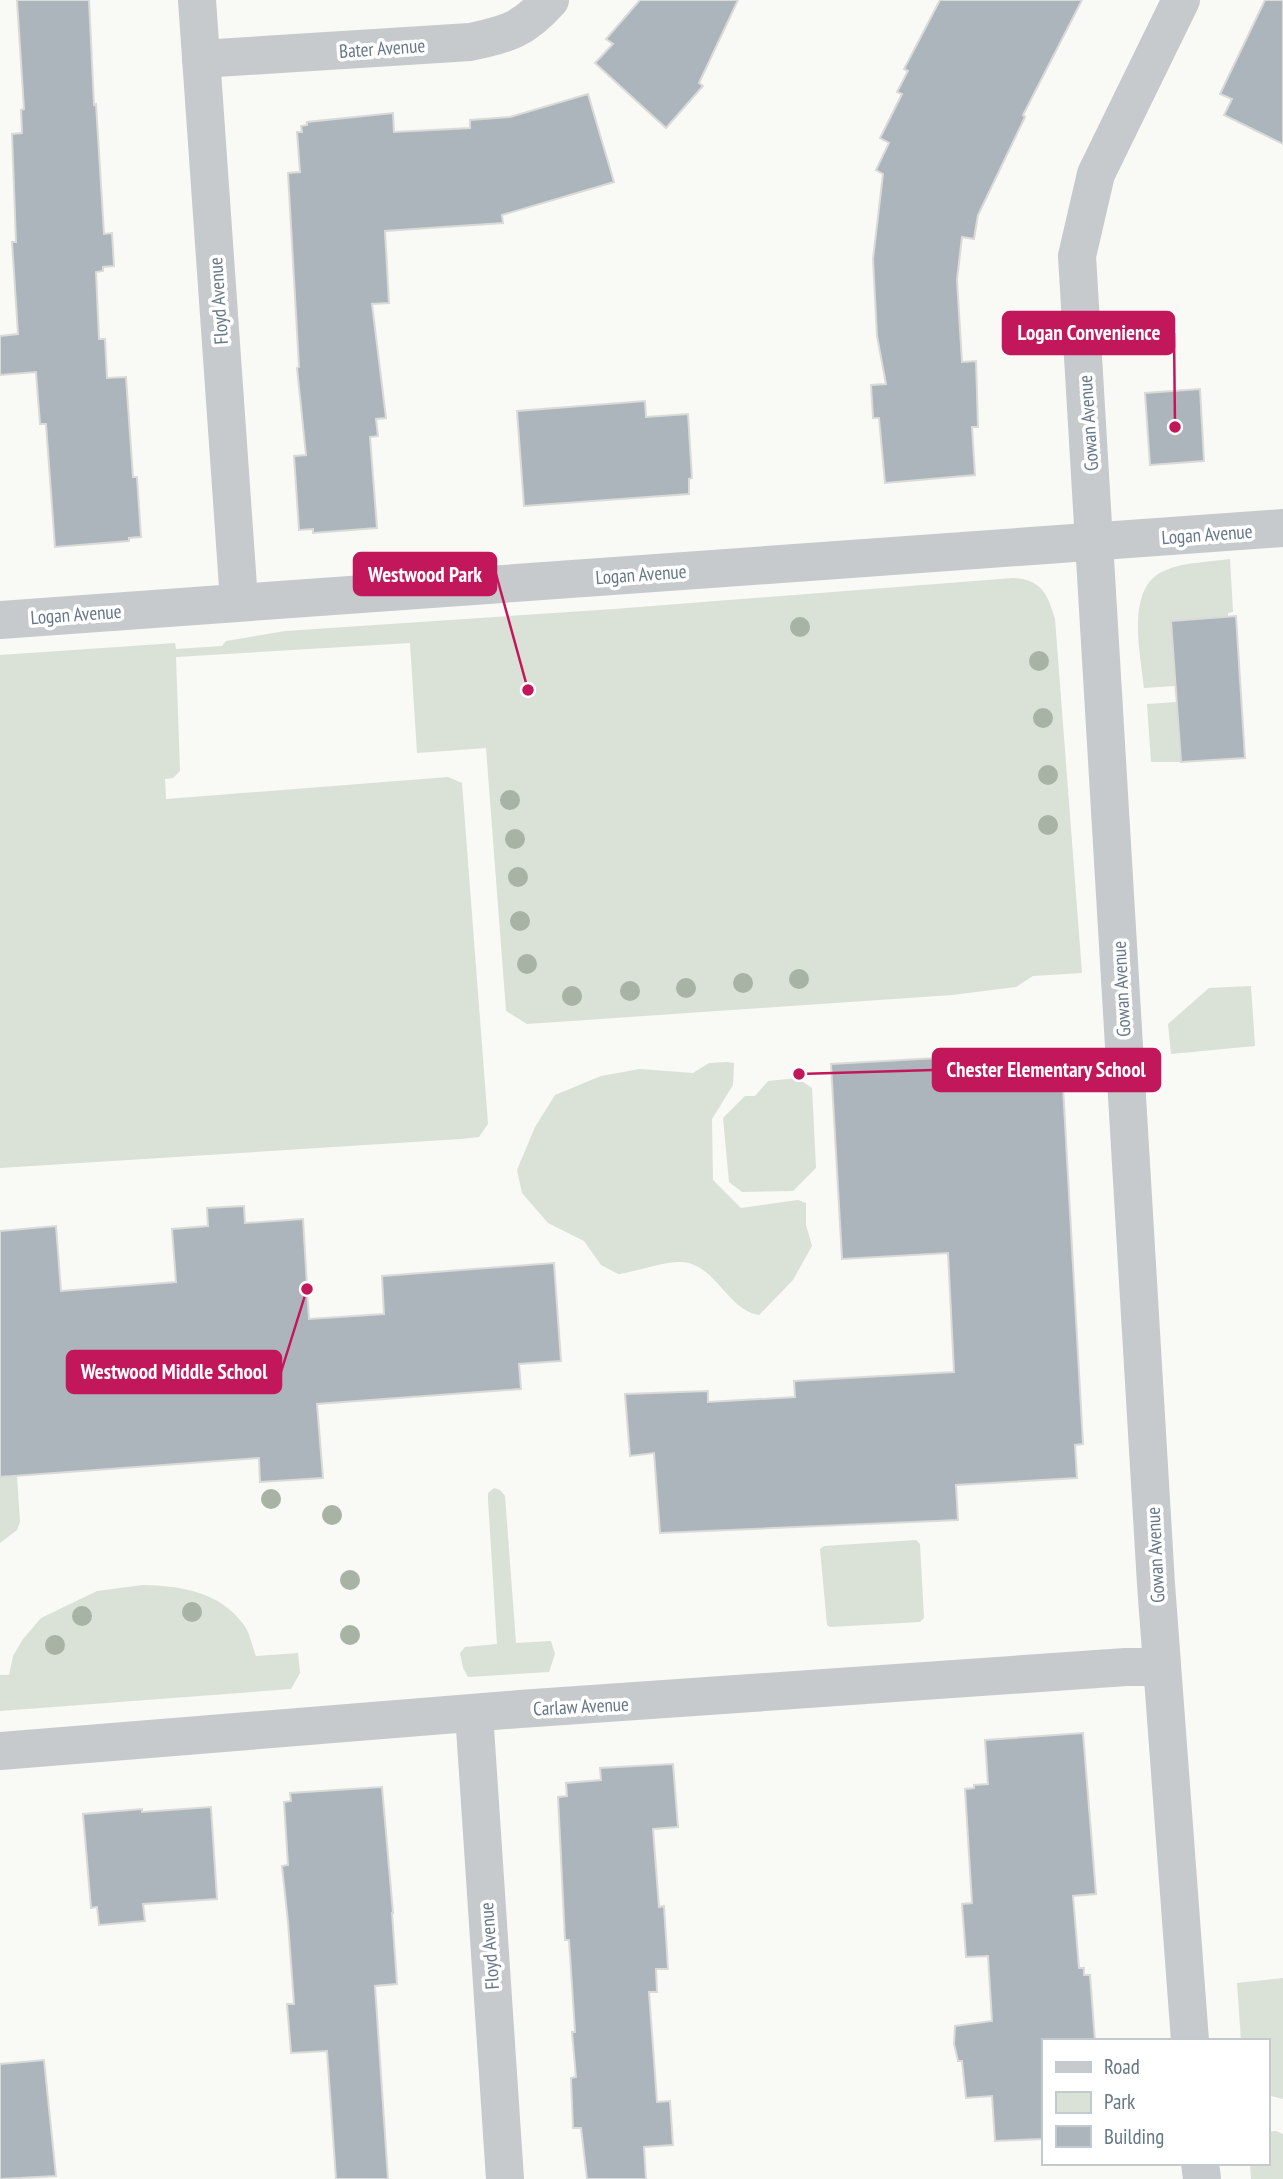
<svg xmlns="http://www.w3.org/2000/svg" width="1283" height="2179" viewBox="0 0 1283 2179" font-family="'PT Sans Narrow',sans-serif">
<rect width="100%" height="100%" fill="#f9f9f6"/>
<g fill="#dae1d7">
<path d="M1230 559 1233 612 1228 613V617L1171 622 1175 686 1144 688C1141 653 1124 586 1166 570 1185 562 1209 562 1230 559Z"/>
<path d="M1013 578C1042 579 1048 595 1055 619L1082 973 1033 976 1016 987 952 995 527 1024 506 1011 486 748 417 753 410 643 176 657 180 771 173 778 165 779 166 799 448 777 462 783 488 1124 479 1137 461 1139 0 1168V655L175 643 176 649 222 646 226 641 285 631 614 609Z"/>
<polygon points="1177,702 1181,762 1151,762 1147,704"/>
<polygon points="1251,986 1255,1046 1171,1054 1168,1024 1209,988"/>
<path d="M727 1062 734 1063 733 1085 712 1119 713 1180 741 1208 798 1200 806 1203V1225L812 1246 793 1280 759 1315C729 1310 719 1272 689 1263 670 1258 638 1272 618 1274L601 1265 584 1241 548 1223 522 1193 517 1170 535 1127 555 1095 601 1076 640 1069 693 1073 709 1063Z"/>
<polygon points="797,1078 812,1088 816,1168 793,1191 742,1192 729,1182 723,1118 745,1096 755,1096 768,1081"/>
<polygon points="17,1476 20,1522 17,1530 0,1543 0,1477"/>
<polygon points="494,1488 500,1490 505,1496 516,1643 551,1641 555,1654 549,1672 468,1677 463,1668 460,1653 465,1647 497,1644 488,1500 488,1493"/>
<polygon points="916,1540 920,1544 924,1618 920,1622 830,1627 827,1625 820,1549 824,1546"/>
<path d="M143 1585C181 1586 219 1591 244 1625 250 1633 252 1646 256 1656L298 1653 300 1673 291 1689 0 1711V1675H9L13 1656 23 1639 41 1618 97 1591Z"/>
<polygon points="1283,1978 1283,2099 1267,2095 1267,2041 1241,2041 1237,1983"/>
<polygon points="1276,2131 1283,2134 1283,2179 1251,2179 1250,2163 1267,2163 1267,2132"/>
</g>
<g fill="#acb5bb" stroke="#dadbd8" stroke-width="2">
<polygon points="17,0 89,0 94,105 96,104 104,234 112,233 114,266 103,267 103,271 96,272 99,339 105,339 107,378 126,377 133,477 137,477 141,537 129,538 129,541 55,547 46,424 40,424 36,372 0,375 0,336 18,334 12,242 16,242 12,134 22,133 21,110 24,109"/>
<polygon points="640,0 738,0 699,83 703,86 666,128 595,63 613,44 606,39"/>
<polygon points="940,0 1082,0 1023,115 1025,117 978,215 974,239 962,237 957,280 962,362 976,361 978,427 972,427 975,475 885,483 879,418 873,418 871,385 886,384 877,336 873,259 883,174 876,170 889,143 880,138 902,94 897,92 908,71 904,69"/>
<polygon points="1265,0 1283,0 1283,144 1224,115 1232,99 1220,94"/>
<polygon points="588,94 614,182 502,215 503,223 385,231 389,303 372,304 386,418 376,419 378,436 370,437 377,528 313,533 313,529 299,530 294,456 306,455 297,368 299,367 288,173 300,172 297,132 302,132 301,126 307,125 307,122 393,113 394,132 470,128 470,120 510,117"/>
<polygon points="1200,389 1204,461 1150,465 1145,393"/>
<polygon points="645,401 646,417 688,414 692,478 689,479 689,494 524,506 517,411"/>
<polygon points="1236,616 1245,758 1181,762 1171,621"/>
<polygon points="1061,1051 1083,1444 1075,1445 1077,1478 956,1485 958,1520 660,1533 654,1453 630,1456 625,1394 708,1391 708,1402 795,1397 794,1381 954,1372 948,1253 842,1259 831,1064"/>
<polygon points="244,1206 245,1223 303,1219 309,1319 384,1314 382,1276 554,1263 561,1361 519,1364 521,1389 317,1404 323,1478 260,1482 259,1458 0,1477 0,1231 56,1226 61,1291 176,1282 172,1229 208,1226 207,1208"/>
<polygon points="1083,1733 1096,1894 1073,1896 1079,1968 1084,1968 1084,1975 1090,1975 1095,2041 1043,2041 1043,2139 995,2141 992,2096 966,2098 962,2061 958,2061 954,2044 955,2026 992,2021 988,1956 966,1957 962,1904 972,1903 965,1789 974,1788 974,1785 988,1784 985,1740"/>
<polygon points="673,1764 678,1827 653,1829 659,1907 664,1906 668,1969 656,1969 657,1992 649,1992 657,2102 670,2101 673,2145 644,2147 646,2179 587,2179 581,2128 573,2128 571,2078 576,2077 572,2032 575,2032 569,1940 565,1940 558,1797 567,1796 566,1783 601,1780 600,1768"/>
<polygon points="382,1787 393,1913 392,1913 397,1984 375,1986 388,2179 336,2179 327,2051 291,2053 287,2004 294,2004 288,1922 282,1866 288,1865 284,1802 291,1801 290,1793"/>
<polygon points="211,1807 217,1899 143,1904 145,1921 99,1925 97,1907 91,1908 83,1814 142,1809 142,1812"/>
<polygon points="44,2060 56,2176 0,2179 0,2064"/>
</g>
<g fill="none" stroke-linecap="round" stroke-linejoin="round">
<g stroke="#c6cacd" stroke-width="38">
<polyline points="197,0 239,601"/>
<polyline points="1181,0 1096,174 1077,256 1156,1584 1190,2041"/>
<path d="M201 59 470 42C508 34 523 30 550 0"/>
<polyline points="0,620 1283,528"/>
<polyline points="474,1713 505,2179"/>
<polyline points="0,1751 520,1709 1126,1667 1162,1667"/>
<polyline points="1200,2163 1202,2179"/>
</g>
</g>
<g fill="#a8b3a5">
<circle cx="800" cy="627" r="10"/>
<circle cx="1039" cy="661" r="10"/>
<circle cx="1043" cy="718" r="10"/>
<circle cx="1048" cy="775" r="10"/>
<circle cx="510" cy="800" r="10"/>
<circle cx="1048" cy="825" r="10"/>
<circle cx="515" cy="839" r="10"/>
<circle cx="518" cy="877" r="10"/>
<circle cx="520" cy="921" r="10"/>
<circle cx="527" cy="964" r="10"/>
<circle cx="799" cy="979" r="10"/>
<circle cx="743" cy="983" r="10"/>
<circle cx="686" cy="988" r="10"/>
<circle cx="630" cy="991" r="10"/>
<circle cx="572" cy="996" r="10"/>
<circle cx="271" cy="1499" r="10"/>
<circle cx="332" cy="1515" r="10"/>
<circle cx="350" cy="1580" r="10"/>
<circle cx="192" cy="1612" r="10"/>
<circle cx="82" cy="1616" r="10"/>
<circle cx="350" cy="1635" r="10"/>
<circle cx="55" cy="1645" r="10"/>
</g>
<g text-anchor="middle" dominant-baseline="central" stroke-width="7" stroke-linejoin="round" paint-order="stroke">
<g font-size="19" fill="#678" stroke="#fff">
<text transform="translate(382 48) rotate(-4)">Bater Avenue</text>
<text transform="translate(218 301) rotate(-94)">Floyd Avenue</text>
<text transform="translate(1088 423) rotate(-94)">Gowan Avenue</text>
<text transform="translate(1207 534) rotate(-4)">Logan Avenue</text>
<text transform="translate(641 574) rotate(-4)">Logan Avenue</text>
<text transform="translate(76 614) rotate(-4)">Logan Avenue</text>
<text transform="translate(1121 989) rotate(-93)">Gowan Avenue</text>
<text transform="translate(1155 1555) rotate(-93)">Gowan Avenue</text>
<text transform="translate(581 1706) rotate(-3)">Carlaw Avenue</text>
<text transform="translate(489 1946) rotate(-94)">Floyd Avenue</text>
</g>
</g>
<path fill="none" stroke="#c2185b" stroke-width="2.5" d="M1175 427L1174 333M528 690L496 574M799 1074L933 1070M307 1289L281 1372"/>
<g fill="#c2185b" stroke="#fff" stroke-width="2.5">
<circle cx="1175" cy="427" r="7"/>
<circle cx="528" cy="690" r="7"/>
<circle cx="799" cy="1074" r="7"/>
<circle cx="307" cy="1289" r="7"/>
</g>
<g fill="#c2185b" stroke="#c2185b" stroke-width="2.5">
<rect x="1003" y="312" width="171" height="42" rx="7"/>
<rect x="354" y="553" width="142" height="42" rx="7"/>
<rect x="933" y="1049" width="227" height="42" rx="7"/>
<rect x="67" y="1351" width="214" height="42" rx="7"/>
</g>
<g font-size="21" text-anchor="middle" font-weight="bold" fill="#fff">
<text x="1089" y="340">Logan Convenience</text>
<text x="425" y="582">Westwood Park</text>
<text x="1046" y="1077">Chester Elementary School</text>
<text x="174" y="1379">Westwood Middle School</text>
</g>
<rect x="1042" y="2039" width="228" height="126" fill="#ffffff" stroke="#c2c9cf" stroke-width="2"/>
<rect x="1056" y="2062" width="35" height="10" fill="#c6cacd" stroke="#c2c9cf" stroke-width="2"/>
<text x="1104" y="2074" font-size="21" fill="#667788">Road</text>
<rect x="1056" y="2092" width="35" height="21" fill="#dae1d7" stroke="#c2c9cf" stroke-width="2"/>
<text x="1104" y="2109" font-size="21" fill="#667788">Park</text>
<rect x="1056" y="2126" width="35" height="21" fill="#acb5bb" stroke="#c2c9cf" stroke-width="2"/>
<text x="1104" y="2144" font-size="21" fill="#667788">Building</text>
</svg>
